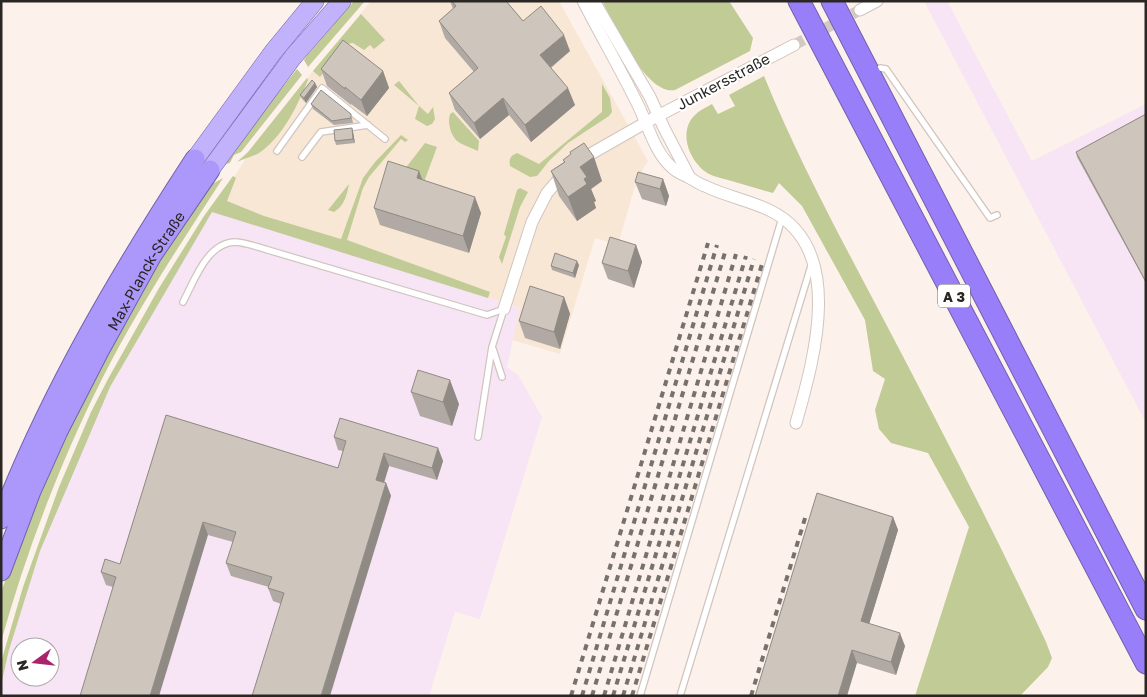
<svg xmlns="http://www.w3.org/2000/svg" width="1147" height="697" viewBox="0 0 1147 697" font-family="'Golos Text',sans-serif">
<rect width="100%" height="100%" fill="#fdf2eb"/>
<polygon fill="#f9e7d6" points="371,1 559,1 648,161 637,179 618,245 595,238 560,354 512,340 520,308 212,211 246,158 301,85"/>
<g fill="#f7e4f4" fill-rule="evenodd">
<polygon points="924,1 947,1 1032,161 1146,104 1146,423"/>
<path d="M212 211 520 308 507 367 518 375 542 417 480 619 455 612 429 696H1V685L9 650 40 551 74 469 110 387ZM20 647H50V677H20Z"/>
</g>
<g fill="#c1cb95">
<polygon points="354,1 365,1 308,67 304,60 306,57"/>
<path d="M602 1H729L753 38 750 51 675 90C646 96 614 23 602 1Z"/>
<polygon points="361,14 385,40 374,49 370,45 364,50 353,43 346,44 320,77 313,71"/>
<polygon points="297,69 302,75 241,152 234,155 230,163 221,165"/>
<path d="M764 76C799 162 843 242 886 324 941 429 996 535 1046 642L1052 658 1048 667 1020 696H915L969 527 928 453 891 443 879 429 875 410 885 379 873 371 865 320 802 206 779 183 773 193C758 189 743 184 728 180 722 178 715 177 709 174 691 164 678 135 693 117 698 111 705 108 712 104L718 114 735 106 729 95Z"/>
<path d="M307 78 308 80C298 105 282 138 259 153 252 157 244 159 237 162L248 152Z"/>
<polygon points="399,81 419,106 428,114 433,107 435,119 432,124 427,126 415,119 419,106 394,85"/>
<path d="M602 84 610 98 612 112 609 116 568 143 549 161 537 176 530 177 510 166C509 159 510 156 517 153L539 164 602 112Z"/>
<path d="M453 112 479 141 478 151C472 148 465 146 460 143 451 138 447 123 450 114Z"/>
<polygon points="401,135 408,140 405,142 401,139 369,177 363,188 347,240 490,292 488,298 212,212 110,387 40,551 9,650 1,685 1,662 23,587 59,487 91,412 108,379 159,288 204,216 233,176 236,178 227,201 264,216 341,239 363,178 375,162"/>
<polygon points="425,143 437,147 424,182 401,174"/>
<path d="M223 178C181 243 138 308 103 377 61 460 26 552 1 642V592L34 504 63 438 125 318 205 188Z"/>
<path d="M349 184C347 195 344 206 334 212L328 210Z"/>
<polygon points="520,188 528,192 520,207 502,264 499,257 506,237 504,234 517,190"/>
</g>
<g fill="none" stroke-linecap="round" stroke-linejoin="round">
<polyline stroke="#d3c9c3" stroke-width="11" stroke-dasharray="11 5.5" stroke-linecap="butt" points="794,45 860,10"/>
<defs>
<g id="service">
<polyline points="880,68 886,69 990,218 997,215"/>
<polyline points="277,151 322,88 385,139"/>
<polyline points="302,157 321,132 368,125"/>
<path d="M183 302C194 282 206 244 234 242 244 242 258 247 268 250L487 315 504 309"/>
<polyline points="493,349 502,377"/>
<polyline points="478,437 492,347 504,309"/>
<polyline points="640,696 782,218"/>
<polyline points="680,696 811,266"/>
</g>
<g id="minor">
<path d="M583 1C601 36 621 70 638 105 649 127 655 155 675 170 679 173 684 175 688 177 694 180 699 184 705 186 725 196 748 200 769 210 847 247 814 359 796 423"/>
<polyline points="594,1 650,97 664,128 690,178"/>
<polyline points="860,10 877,1"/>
<polyline points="580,160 652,119 794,45"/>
<polyline points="504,309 532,222 547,193 565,172"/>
</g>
<g id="primary">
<polyline points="195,159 273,52 315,1"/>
<polyline points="210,170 293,57 342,1"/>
</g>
<g id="trunk">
<path d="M1 519C51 391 120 274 195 159"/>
<path id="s1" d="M1 571 31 491 58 431 99 351 152 255 210 170"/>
</g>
<g id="motorway">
<polyline points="799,1 1146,663"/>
<polyline points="832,1 1146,609"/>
</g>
</defs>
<use href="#service" stroke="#d0c5bf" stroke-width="8"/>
<use href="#minor" stroke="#d0c5bf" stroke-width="13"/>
<use href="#primary" stroke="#7260ae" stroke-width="19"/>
<use href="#trunk" stroke="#7260ae" stroke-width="21"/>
<use href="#motorway" stroke="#7260ae" stroke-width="23"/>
<use href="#service" stroke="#fff" stroke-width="5.5"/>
<use href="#minor" stroke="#fff" stroke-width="11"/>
<use href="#primary" stroke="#c1b2fb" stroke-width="18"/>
<use href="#trunk" stroke="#ac98fa" stroke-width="19"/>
<use href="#motorway" stroke="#987ff9" stroke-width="21"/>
<g stroke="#77716d" stroke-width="4" stroke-dasharray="6 6" stroke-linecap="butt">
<polyline points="571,696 708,243"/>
<polyline points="582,696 717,245"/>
<polyline points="592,696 726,249"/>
<polyline points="604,696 736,254"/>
<polyline points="613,696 746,256"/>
<polyline points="623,696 754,259"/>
<polyline points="632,696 762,264"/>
<polyline points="751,696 806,515"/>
</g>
</g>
<g fill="#b1a9a3">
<polygon points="450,1 506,1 523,21 570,51 551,68 575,105 531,142 509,115 480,139 455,110 449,93 474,72 445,38 439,21 453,9"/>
<polygon points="321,69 383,71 389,88 367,116 351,104 351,105 327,86"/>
<polygon points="315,83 317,87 306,103 302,99 300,95"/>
<polygon points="311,104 352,118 353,123 334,125 313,109"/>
<polygon points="1146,114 1146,283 1077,157 1076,152"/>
<polygon points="352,128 353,132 355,143 336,145 335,141"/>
<polygon points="563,160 602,181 591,189 596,201 594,202 596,208 577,221 559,196 551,171 564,162"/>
<polygon points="663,179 669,196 666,206 642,199 635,182"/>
<polygon points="422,180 481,213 469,253 380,225 374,208"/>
<polygon points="636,245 642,262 634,288 608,279 602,263"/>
<polygon points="579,265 575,278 552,270 551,266"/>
<polygon points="564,297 570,314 560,349 525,338 519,321"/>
<polygon points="411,392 459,404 452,426 420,416"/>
<polygon points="166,415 338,468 343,451 338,450 334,437 438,448 443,461 437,480 389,466 384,482 386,483 391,496 281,604 273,601 268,588 269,587 231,576 226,563 233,542 208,535 113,587 106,585 101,572 120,564"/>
<polygon points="893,517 898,530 869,624 905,646 896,675 857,663 755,696"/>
</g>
<g fill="#908a84">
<polygon points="564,35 570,51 546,71 540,55"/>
<polygon points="383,71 389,88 367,116 361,100"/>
<polygon points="315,83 317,87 306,103 304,98"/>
<polygon points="568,88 575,105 531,142 525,125"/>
<polygon points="503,98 509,115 480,139 474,123"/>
<polygon points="352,128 353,132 355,143 353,139"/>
<polygon points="594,157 602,181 591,189 596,201 594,202 596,208 577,221 568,197 580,167"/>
<polygon points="419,171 425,187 417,178"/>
<polygon points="663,179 669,196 666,206 660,189"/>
<polygon points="475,197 481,213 469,253 463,236"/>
<polygon points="636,245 642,262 634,288 628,271"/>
<polygon points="577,261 579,265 575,278 573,273"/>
<polygon points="564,297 570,314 560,349 554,332"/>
<polygon points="450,380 459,404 452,426 443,402"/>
<polygon points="438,448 443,461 437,480 432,468"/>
<polygon points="384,453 389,466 381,493 376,480"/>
<polygon points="386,483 391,496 330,696 321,696"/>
<polygon points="893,517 898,530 866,634 861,621"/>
<polygon points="203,522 208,535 159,696 150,696"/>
<polygon points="900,633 905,646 896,675 891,662"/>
<polygon points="852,650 857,663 847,696 838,696"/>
</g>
<g fill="#cec5bd" stroke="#908a84">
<polygon points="452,1 506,1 523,21 541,6 564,35 540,55 568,88 525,125 503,98 474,123 449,93 478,68 439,21 456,6"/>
<polygon points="343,40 383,71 361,100 345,87 345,89 321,69"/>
<polygon points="312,80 315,83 304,98 300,95"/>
<polygon points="321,90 351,114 351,118 332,121 311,104"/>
<polygon points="1146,114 1146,282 1076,152"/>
<polygon points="352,128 353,139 335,141 334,130"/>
<polygon points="584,143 594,157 580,167 587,177 584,179 587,184 568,197 551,171 565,162 563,160 571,154 570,152"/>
<polygon points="388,161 419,171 417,178 475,197 463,236 374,208"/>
<polygon points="638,172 663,179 660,189 635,182"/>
<polygon points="610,237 636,245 628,271 602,263"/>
<polygon points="555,253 577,261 573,273 551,266"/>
<polygon points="530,286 564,297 554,332 519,321"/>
<polygon points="418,370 450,380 443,402 411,392"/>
<polygon points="166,415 338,468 346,441 334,437 340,418 438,448 432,468 384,453 376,480 386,483 321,696 252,696 284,593 268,588 272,577 226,563 236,532 203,522 150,696 80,696 116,577 101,572 105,559 120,564"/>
<polygon points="817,493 893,517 861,621 900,633 891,662 852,650 838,696 755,696"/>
</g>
<g text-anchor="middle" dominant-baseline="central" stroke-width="4.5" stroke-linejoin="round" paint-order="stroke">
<rect fill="#fff" stroke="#6a6766" stroke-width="1" x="938" y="284.5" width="32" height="23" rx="4"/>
<g font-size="14" font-weight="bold" fill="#2a2624">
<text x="954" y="296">A 3</text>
</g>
<g font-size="15" fill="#2a2624" stroke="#fff">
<text transform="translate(723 81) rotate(-28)">Junkersstraße</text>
<text stroke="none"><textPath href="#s1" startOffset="334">Max-Planck-Straße</textPath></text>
</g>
</g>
<rect width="1147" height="697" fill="none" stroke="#2a2624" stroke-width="5"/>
<g transform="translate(35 662) rotate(255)"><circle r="24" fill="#ffffff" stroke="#aaa8a7"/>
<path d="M0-4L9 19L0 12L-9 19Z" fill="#aa246b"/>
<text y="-8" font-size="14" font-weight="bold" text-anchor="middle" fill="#2a2624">N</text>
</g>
</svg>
